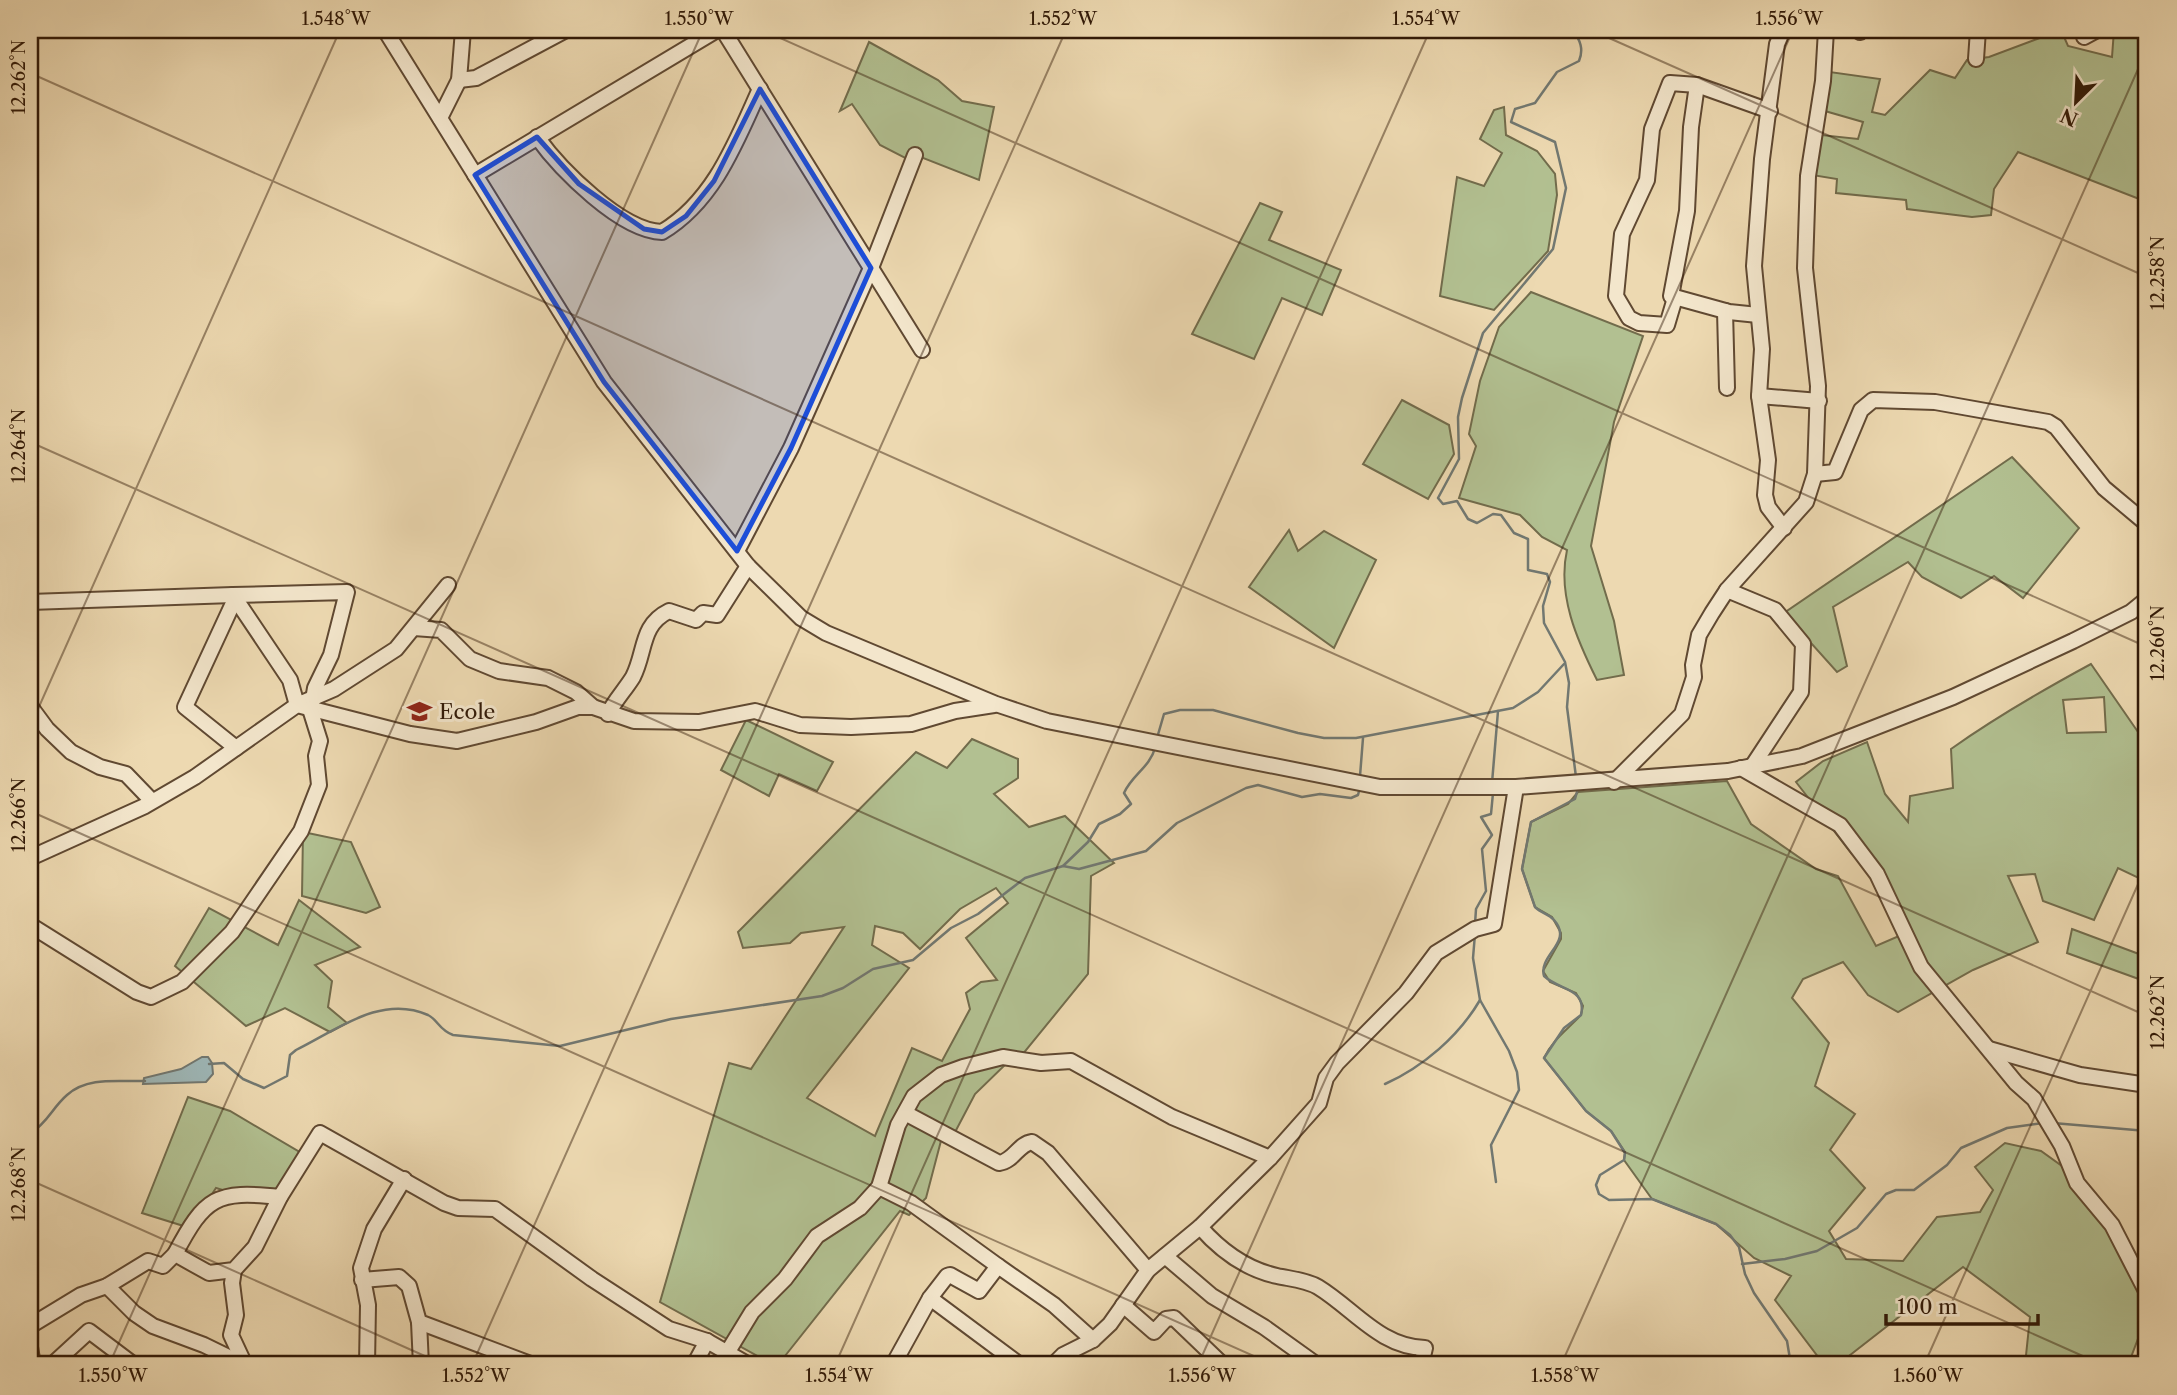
<svg xmlns="http://www.w3.org/2000/svg" width="2177" height="1395" viewBox="0 0 2177 1395" font-family="'Libre Caslon Text',serif">
<rect width="100%" height="100%" fill="#edd9b1"/>
<filter id="stains"><feTurbulence type="fractalNoise" baseFrequency=".00286" numOctaves="4"/><feColorMatrix values="0 0 0 0 .2 0 0 0 0 .09 0 0 0 0 .02 0 0 0 .5 -.17"/></filter>
<radialGradient id="worn" r=".72"><stop offset=".6" stop-color="#630" stop-opacity="0"/><stop offset="1" stop-color="#630" stop-opacity=".3"/></radialGradient>
<g fill="#b2c091" stroke="#726c4c" stroke-width="2" fill-rule="evenodd">
<polygon points="2061,30 2068,46 2112,57 2114,30 2147,30 2147,202 2018,152 1994,189 1991,215 1972,217 1907,209 1906,200 1836,193 1837,179 1806,174 1812,134 1858,139 1863,122 1818,109 1830,72 1880,79 1872,112 1885,115 1930,70 1955,78 1967,60 1989,57"/>
<polygon points="869,42 938,80 962,101 994,107 979,180 923,158 916,150 911,161 880,145 852,104 840,111"/>
<polygon points="1504,107 1506,135 1537,151 1555,174 1557,195 1548,251 1494,310 1440,296 1457,177 1484,186 1502,153 1480,139 1494,110"/>
<polygon points="1260,203 1282,212 1269,240 1341,270 1322,315 1282,298 1254,359 1192,334"/>
<path d="M1531 292 1643 336 1614 422 1591 546 1614 621 1624 675 1597 680C1577 640 1557 595 1567 550L1542 537 1520 515 1459 498 1476 446 1469 434 1480 381 1499 327Z"/>
<polygon points="1402,400 1449,425 1454,454 1428,499 1363,464"/>
<polygon points="2012,457 2079,528 2023,598 1994,576 1961,598 1922,577 1908,562 1833,607 1847,666 1837,672 1784,613"/>
<polygon points="1289,530 1298,551 1324,531 1376,560 1334,648 1249,587"/>
<path d="M2091 664 2147 745V882L2118 868 2094 920 2043 901 2035 874 2008 876 2038 942 1973 970 1898 1012 1868 995 1843 962 1803 979 1792 998 1829 1043 1815 1086 1855 1114 1830 1150 1865 1188 1829 1231 1846 1259 1903 1261 1937 1217 1980 1212 1993 1190 1975 1167 2005 1143 2041 1151 2080 1179 2147 1282V1315L2128 1365H2025L2030 1317 1963 1267 1845 1359 1819 1358 1775 1300 1791 1276 1754 1258 1716 1224 1652 1199 1624 1160 1625 1152 1611 1131 1586 1111 1544 1058C1553 1039 1567 1030 1581 1015L1583 1006 1576 993 1550 982 1543 971 1561 939V933L1552 917 1535 907 1522 869 1531 822 1568 804 1578 792 1727 781 1751 824 1816 869 1838 876 1876 946 1906 933 1873 874 1852 854 1796 782 1823 761 1867 742 1885 794 1908 822 1910 796 1953 788 1951 749C1996 717 2043 690 2091 664ZM2104 697 2106 732 2067 733 2063 700Z"/>
<polygon points="746,720 833,762 817,791 779,774 769,796 721,770"/>
<path d="M972 739 1018 759V778L994 794 1029 827 1065 816 1114 863 1091 876 1088 974 1018 1060 1011 1059 975 1094 953 1136 942 1137 926 1198 909 1215 900 1211 781 1361 772 1364 660 1302 729 1063 751 1069 844 927 801 933 790 943 743 948 738 932 916 752 947 768ZM996 888 1008 903 966 938 997 980 981 982 966 993 970 1009 942 1061 912 1048 875 1136 807 1098 909 968 872 945 875 926 903 933 920 949 960 909Z"/>
<polygon points="303,832 351,842 380,907 366,913 302,896"/>
<polygon points="299,900 360,947 315,965 332,981 328,1007 347,1023 330,1032 285,1008 246,1026 175,966 209,908 278,945"/>
<polygon points="2072,929 2147,957 2147,982 2067,953"/>
<polygon points="188,1097 230,1111 308,1157 281,1208 216,1188 190,1228 142,1213"/>
</g>
<polygon fill="#9eb7b7" stroke="#727871" stroke-width="2" points="202,1057 208,1057 212,1063 213,1074 206,1082 143,1084 144,1078 181,1069"/>
<g fill="none" stroke-linecap="round" stroke-linejoin="round">
<g stroke="#727871" stroke-width="2.5">
<path d="M1573 30C1580 40 1584 49 1579 61L1557 72 1535 103 1515 109 1511 122 1555 142 1566 188 1553 249 1483 333 1462 398 1458 417 1459 459 1438 498 1443 504 1457 501 1468 519 1477 523 1493 514 1501 515 1514 533 1528 539V570L1547 574 1550 582 1543 606 1544 623 1565 662 1569 683 1567 707 1576 777"/>
<polyline points="1157,738 1164,714 1180,710 1213,710 1298,733 1324,738 1356,738 1513,708 1538,692 1564,664"/>
<polyline points="1360,776 1363,738"/>
<polyline points="1492,783 1498,711"/>
<path d="M1578 788 1575 799 1531 822 1522 869 1535 907C1541 913 1549 914 1554 920 1574 942 1538 955 1544 976 1560 991 1587 988 1581 1015L1564 1028 1544 1058 1586 1111 1611 1131 1625 1153 1624 1160 1600 1175 1596 1185 1599 1194 1609 1200 1652 1199 1716 1224 1730 1235 1739 1247 1745 1274 1754 1293 1787 1341 1791 1365"/>
<polyline points="1063,866 1079,869 1146,851 1177,823 1246,788 1258,785 1302,797 1320,794 1351,798 1358,795 1360,787"/>
<polyline points="1475,924 1476,909 1486,891 1482,849 1492,835 1481,817 1491,814 1493,793"/>
<polyline points="1480,1000 1509,1051 1517,1072 1519,1090 1491,1145 1496,1182"/>
<path d="M209 1064 224 1063 243 1079 264 1088 287 1076 290 1055 296 1050C337 1030 381 994 428 1015 438 1020 439 1030 453 1035L560 1046 671 1019 822 996 843 988 873 969 913 960 951 928 978 914 1025 878 1063 866 1088 842 1099 824 1120 814 1131 804 1124 793C1132 775 1150 767 1155 748"/>
<path d="M1385 1084C1423 1067 1459 1036 1480 1000L1473 958 1475 934"/>
<polyline points="2053,1123 2147,1131"/>
<path d="M30 1134C49 1121 52 1108 67 1095 88 1076 119 1082 145 1081"/>
<polyline points="1742,1264 1785,1259 1817,1251 1857,1228 1886,1194 1896,1190 1914,1190 1947,1165 1961,1148 2007,1128 2043,1123"/>
</g>
<defs>
<g id="minor">
<polyline points="385,30 604,382 748,566 801,618 826,633 996,704 1047,721 1380,787 1516,787 1728,771 1802,756 1953,697 2073,641 2131,612 2147,599"/>
<polyline points="723,30 922,350"/>
<polyline points="1783,30 1777,44 1762,159 1754,266 1762,349 1759,396 1768,460 1765,495 1768,507 1784,528"/>
<polyline points="1857,30 1860,32"/>
<polyline points="2084,37 2097,30"/>
<polyline points="1976,59 1978,30"/>
<polyline points="459,80 476,78 566,30"/>
<polyline points="1697,85 1691,127 1687,211 1671,296 1729,312 1758,315"/>
<polyline points="440,118 459,80 463,30"/>
<path d="M537 137C560 169 621 231 662 232 714 201 736 142 760 89"/>
<polyline points="475,175 717,30"/>
<polyline points="1675,298 1667,325 1639,323 1629,318 1616,296 1622,234 1647,180 1652,129 1670,83 1697,85 1770,111"/>
<polyline points="1725,311 1727,388"/>
<polyline points="1759,396 1819,401"/>
<polyline points="1815,474 1835,472 1861,410 1873,400 1935,402 2048,422 2056,427 2104,488 2147,524"/>
<polyline points="737,551 791,448 871,268 915,155"/>
<polyline points="1727,590 1775,610 1803,644 1801,692 1753,765"/>
<polyline points="233,595 347,592 331,655 315,688 313,700"/>
<polyline points="235,599 185,707 236,748"/>
<polyline points="30,602 233,595 290,680 297,705 334,689 396,649 448,585"/>
<polyline points="414,628 441,630 470,659 499,671 548,678 576,692 593,707"/>
<polyline points="30,706 47,729 71,752 100,767 126,774 152,801"/>
<path d="M608 714C615 700 625 690 633 677 646 652 640 625 669 611L696 620 703 613 717 615 748 566"/>
<polyline points="1741,768 1840,825 1877,874 1921,967 2016,1083 2034,1099 2062,1146 2077,1183 2112,1225 2147,1293"/>
<polyline points="1614,782 1682,714 1694,677 1693,665 1699,635 1712,613 1727,590 1806,502 1815,474 1818,386 1805,268 1808,176 1823,81 1826,30"/>
<polyline points="30,858 145,806 195,777 297,705 410,734 457,741 536,722 578,707 593,707 634,721 699,722 755,711 800,725 851,727 911,724 955,711 994,705"/>
<polyline points="30,925 137,992 151,997 182,982 232,932 301,831 319,785 316,756 320,741 310,709"/>
<polyline points="1989,1049 2080,1075 2147,1085"/>
<path d="M905 1113 999 1163C1014 1161 1018 1144 1032 1142L1048 1153 1148 1270"/>
<polyline points="879,1187 911,1203 998,1266"/>
<path d="M1200 1227C1221 1251 1245 1269 1277 1276 1291 1279 1306 1280 1318 1287 1354 1309 1380 1347 1425 1348L1421 1365"/>
<path d="M175 1254C205 1197 216 1190 280 1197"/>
<polyline points="1165,1256 1212,1296 1264,1327 1317,1365"/>
<polyline points="234,1270 232,1283 236,1315 231,1335 245,1365"/>
<polyline points="362,1280 399,1277 409,1286 419,1322 533,1365"/>
<polyline points="107,1286 134,1313 153,1326 204,1345 245,1365"/>
<polyline points="930,1298 1020,1365"/>
<polyline points="1123,1305 1154,1332 1166,1319 1174,1318 1223,1365"/>
<polyline points="419,1322 421,1365"/>
<polyline points="30,1326 81,1295 107,1286 148,1261 163,1266 175,1254 209,1273 234,1270 255,1247 280,1197 320,1133 444,1203 458,1208 495,1209 592,1279 669,1329 707,1341 749,1365"/>
<polyline points="30,1347 33,1365"/>
<polyline points="727,1353 752,1312 785,1279 817,1236 860,1208 879,1187 898,1125 914,1096 941,1075 963,1067 1003,1057 1041,1063 1071,1061 1172,1117 1270,1158"/>
<polyline points="52,1365 89,1331 134,1365"/>
<polyline points="367,1365 368,1305 361,1268 374,1229 404,1179"/>
<polyline points="694,1365 707,1341"/>
<polyline points="893,1365 930,1298 947,1276 950,1275 979,1291 998,1266 1054,1305 1093,1340"/>
<polyline points="1053,1365 1063,1355 1093,1340 1110,1324 1148,1270 1200,1227 1270,1158 1319,1103 1326,1078 1337,1063 1406,993 1436,953 1475,929 1494,924 1516,787"/>
</g>
</defs>
<use href="#minor" stroke="#604932" stroke-width="18"/>
<use href="#minor" stroke="#f3e6cc" stroke-width="14"/>
</g>
<path fill="#1d4ed8" fill-opacity="0.2" stroke="#1d4ed8" stroke-width="5" stroke-linejoin="round" d="M760 89 871 268 791 448 737 551 604 382 475 175 537 137 579 184 644 229 662 232 686 216 714 181Z"/>
<path fill="none" stroke="#311907" stroke-width="2" stroke-opacity="0.45" d="M762 30 2147 647M1591 30 2147 277M30 73 2147 1016M30 442 2103 1365M30 727 340 30M30 811 1274 1365M30 1180 445 1365M109 1365 703 30M472 1365 1066 30M835 1365 1430 30M1198 1365 1793 30M1561 1365 2147 49M1924 1365 2147 864"/>
<defs>
<symbol id="school-bare" viewBox="-9 -9 18 18"><path d="M0-5L7-2L0 1L-7-2ZM-4 1L0 2.5L4 1V4Q0 6-4 4Z" fill="#8f2418" stroke="#f3e6cc" stroke-width="2.5" paint-order="stroke"/></symbol>
</defs>
<g fill-rule="evenodd">
<use href="#school-bare" x="402" y="694" width="35" height="35"/>
</g>
<g text-anchor="middle" dominant-baseline="central" stroke-width="6" stroke-linejoin="round" paint-order="stroke">
<g font-size="21" fill="#311907" stroke="#f3e6cc" text-anchor="start">
<text x="439" y="711">Ecole</text>
</g>
</g>
<rect width="2177" height="1395" fill="none" stroke="#edd9b1" stroke-width="77"/>
<g transform="translate(2076 102) rotate(204)" stroke="#f3e6cc" stroke-width="5" paint-order="stroke">
<path d="M0-5L12 26L0 18L-12 26Z" fill="#311907"/>
<text y="-10" font-size="19" font-weight="bold" text-anchor="middle" fill="#311907">N</text>
</g>
<path d="M1886 1314v10h152v-10" fill="none" stroke="#311907" stroke-width="3.5"/>
<text x="1897" y="1314" font-size="21" fill="#311907" stroke="#f3e6cc" stroke-width="5" paint-order="stroke">100 m</text>
<rect x="38" y="38" width="2100" height="1318" fill="none" stroke="#311907" stroke-width="2.5"/>
<g font-size="18" text-anchor="middle" fill="#311907">
<text x="336" y="25">1.548°W</text>
<text x="699" y="25">1.550°W</text>
<text x="1063" y="25">1.552°W</text>
<text x="1426" y="25">1.554°W</text>
<text x="1789" y="25">1.556°W</text>
<text transform="translate(19 77) rotate(-90)" y="6">12.262°N</text>
<text transform="translate(2158 273) rotate(-90)" y="6">12.258°N</text>
<text transform="translate(19 446) rotate(-90)" y="6">12.264°N</text>
<text transform="translate(2158 643) rotate(-90)" y="6">12.260°N</text>
<text transform="translate(19 815) rotate(-90)" y="6">12.266°N</text>
<text transform="translate(2158 1012) rotate(-90)" y="6">12.262°N</text>
<text transform="translate(19 1184) rotate(-90)" y="6">12.268°N</text>
<text x="113" y="1382">1.550°W</text>
<text x="476" y="1382">1.552°W</text>
<text x="839" y="1382">1.554°W</text>
<text x="1202" y="1382">1.556°W</text>
<text x="1565" y="1382">1.558°W</text>
<text x="1928" y="1382">1.560°W</text>
</g>
<rect width="100%" height="100%" filter="url(#stains)"/>
<rect width="100%" height="100%" fill="url(#worn)"/>
</svg>
